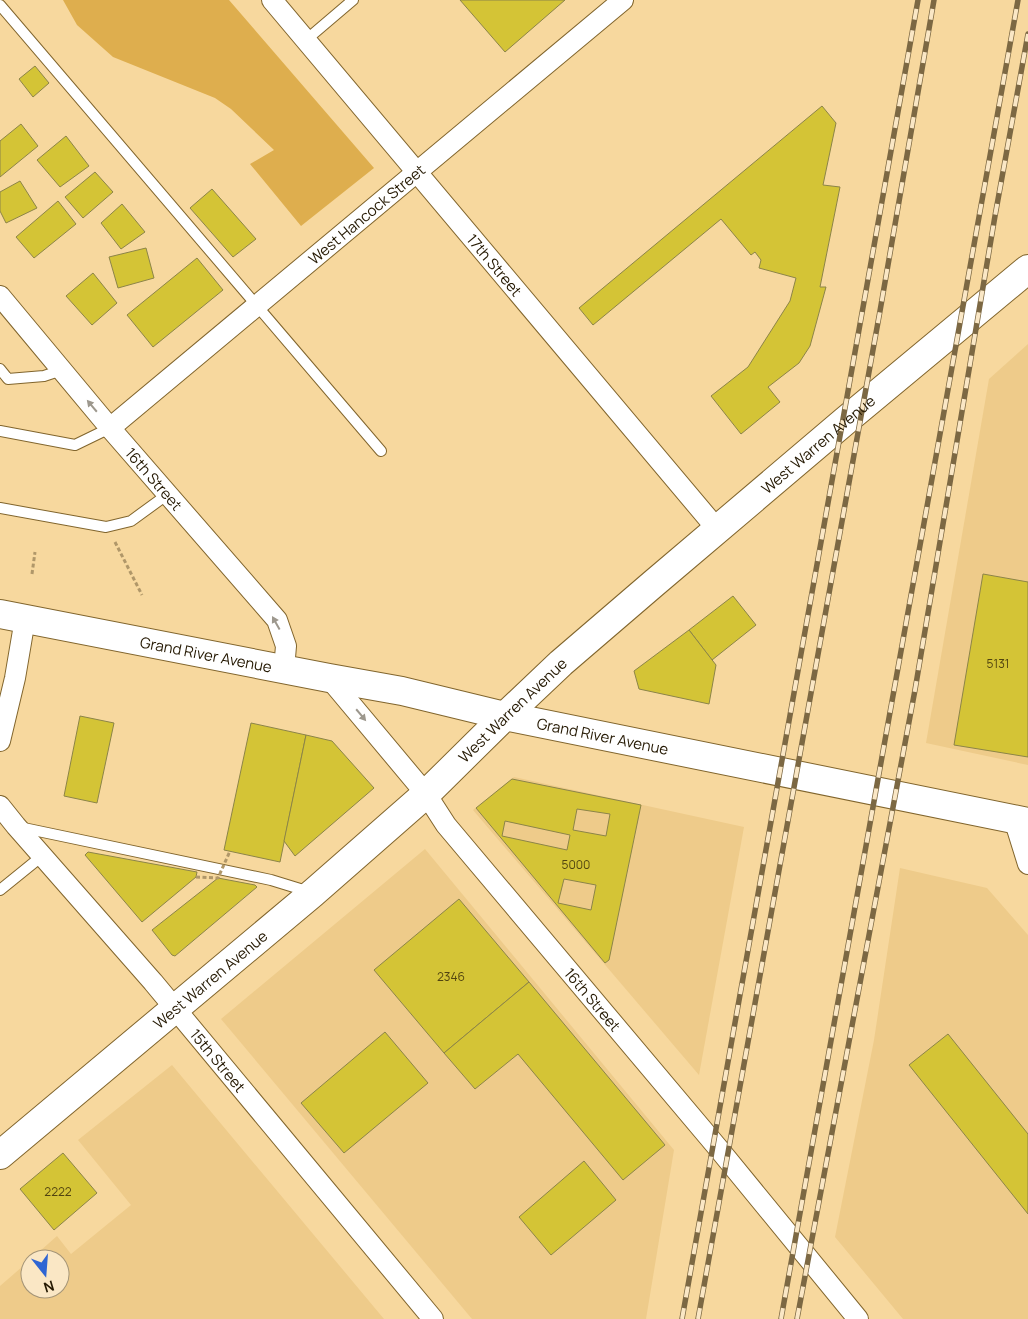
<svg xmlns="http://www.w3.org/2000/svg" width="1028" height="1319" viewBox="0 0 1028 1319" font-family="Manrope,sans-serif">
<rect width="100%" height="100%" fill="#f7d89e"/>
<g fill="#eecb8a">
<polygon points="1028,344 1028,765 926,743 989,379"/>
<polygon points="514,777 744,827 699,1075 473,810"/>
<polygon points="425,849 674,1150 646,1319 472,1319 221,1019"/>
<polygon points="900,868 987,888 1028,935 1028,1319 903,1319 835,1237 874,1040"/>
<polygon points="172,1065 384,1319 0,1319 0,1286 30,1260 30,1289 60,1289 60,1259 31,1259 57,1236 71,1254 131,1205 78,1140"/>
</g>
<polygon fill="#deae4e" points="63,0 229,0 374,168 301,226 250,164 274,150 231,109 215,98 113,57 77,25"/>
<g fill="#d4c436" stroke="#8c8448" fill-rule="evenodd">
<polygon points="460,0 565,0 505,52"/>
<polygon points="35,66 49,83 33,97 19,79"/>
<polygon points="822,106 836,123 823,185 840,187 820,287 826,287 810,346 799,363 768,387 780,402 741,434 711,396 748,367 790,301 796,278 759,268 761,260 755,252 751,255 721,219 593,325 579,308"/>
<polygon points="21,124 38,146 0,177 0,141"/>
<polygon points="66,136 89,166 60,187 37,160"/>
<polygon points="95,172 113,192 83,218 65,197"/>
<polygon points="20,181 37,208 6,223 0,211 0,192"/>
<polygon points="212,189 256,239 233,257 190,208"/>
<polygon points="58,201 76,224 34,258 16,237"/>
<polygon points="122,204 145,232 121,249 101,223"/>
<polygon points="146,248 154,278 118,288 109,257"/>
<polygon points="197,258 223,290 153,347 127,315"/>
<polygon points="93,273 117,303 92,325 66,296"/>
<polygon points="983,574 1028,582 1028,757 954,745"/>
<polygon points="733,596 756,625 712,660 689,630"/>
<polygon points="689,630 716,665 709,704 639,689 634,671"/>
<polygon points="80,716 114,723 97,803 64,796"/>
<polygon points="251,723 306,735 280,862 224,850"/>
<polygon points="306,735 332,741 374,788 295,856 284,841"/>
<path d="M512 779 641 805 609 960 605 963 476 808ZM577 809 610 814 606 836 573 830ZM505 821 570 835 567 850 502 836ZM564 879 596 885 591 910 558 903Z"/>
<polygon points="88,852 197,872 196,877 142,922 85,855"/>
<polygon points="218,878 255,885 257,887 175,956 172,955 152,930"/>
<polygon points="459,899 529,982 444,1053 374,970"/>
<polygon points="529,982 665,1145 623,1180 518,1054 475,1089 444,1053"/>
<polygon points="385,1032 428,1083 344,1153 301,1103"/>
<polygon points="948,1034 1028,1134 1028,1214 909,1065"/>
<polygon points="63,1153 97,1193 54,1230 20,1189"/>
<polygon points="584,1161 616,1200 551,1255 519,1217"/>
</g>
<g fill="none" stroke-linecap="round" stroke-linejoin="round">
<defs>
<g id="service">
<polyline points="0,5 381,451"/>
<polyline points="306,40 353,0"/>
<polyline points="0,369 8,379 44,376 62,370"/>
<polyline points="0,431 75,445 110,428"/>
<polyline points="0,508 106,527 131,521 168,494"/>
<polyline points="19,827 271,880 310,892"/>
<polyline points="0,890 42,856"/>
</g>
<g id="minor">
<path id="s1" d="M272 0 717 529"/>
<path id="s2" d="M0 296 110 428 277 620 286 646 284 669"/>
<path id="s3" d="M110 428 623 0"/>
<path id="s4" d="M329 678 426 794 446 825 718 1148 858 1319"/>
<polyline points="0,741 15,678 25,619"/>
<path id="s5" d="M0 806 16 826 153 982 433 1319"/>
<polyline points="1014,819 1028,864"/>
</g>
<g id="primary">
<path id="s6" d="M0 614 329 678 402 691 505 716 1028 822"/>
<path id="s7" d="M0 1155 313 893 426 794 505 716 561 663 653 584 845 421 1028 269"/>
</g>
</defs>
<use href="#service" stroke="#81652d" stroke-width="12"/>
<use href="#minor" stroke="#81652d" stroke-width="22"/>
<use href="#primary" stroke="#81652d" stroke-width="30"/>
<g stroke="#b09769" stroke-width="3" stroke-dasharray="4 2.5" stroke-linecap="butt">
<polyline points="115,542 142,595"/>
<polyline points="32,574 35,552"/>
</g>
<use href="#service" stroke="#fff" stroke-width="10"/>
<use href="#minor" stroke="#fff" stroke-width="20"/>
<use href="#primary" stroke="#fff" stroke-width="28"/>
<defs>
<g id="rail">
<polyline points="682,1319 918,0"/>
<polyline points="698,1319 880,311 934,0"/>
<polyline points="781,1319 1018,0"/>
<polyline points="797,1319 915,690 995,216 1028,34"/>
</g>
</defs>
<use href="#rail" stroke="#7c6843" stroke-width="5.5"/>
<use href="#rail" stroke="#fae7c5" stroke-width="4" stroke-dasharray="11" stroke-linecap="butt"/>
<polyline stroke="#b09769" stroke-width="3" stroke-dasharray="4 2.5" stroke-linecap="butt" points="196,877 218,878 230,851"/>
</g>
<defs><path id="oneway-solid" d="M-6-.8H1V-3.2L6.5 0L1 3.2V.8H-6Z" transform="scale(1.25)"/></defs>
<g fill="#9d988e">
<use href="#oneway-solid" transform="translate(92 406) rotate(-130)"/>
<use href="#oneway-solid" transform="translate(276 623) rotate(-119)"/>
<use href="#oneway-solid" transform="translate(361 715) rotate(50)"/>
</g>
<g text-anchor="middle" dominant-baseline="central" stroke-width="4.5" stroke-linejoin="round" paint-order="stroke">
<g font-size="12" fill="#514410">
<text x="998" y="663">5131</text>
<text x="576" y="864">5000</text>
<text x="451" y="976">2346</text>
<text x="58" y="1191">2222</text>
</g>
<g font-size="15" fill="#251903" stroke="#fae7c5">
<text stroke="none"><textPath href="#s3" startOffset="334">West Hancock Street</textPath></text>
<text stroke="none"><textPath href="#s1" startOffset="346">17th Street</textPath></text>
<text stroke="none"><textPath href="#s7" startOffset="1084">West Warren Avenue</textPath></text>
<text stroke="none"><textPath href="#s2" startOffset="239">16th Street</textPath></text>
<text stroke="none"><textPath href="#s6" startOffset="210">Grand River Avenue</textPath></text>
<text stroke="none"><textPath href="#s7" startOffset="679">West Warren Avenue</textPath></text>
<text stroke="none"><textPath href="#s6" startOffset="615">Grand River Avenue</textPath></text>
<text stroke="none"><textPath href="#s7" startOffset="274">West Warren Avenue</textPath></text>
<text stroke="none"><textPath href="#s4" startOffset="416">16th Street</textPath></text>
<text stroke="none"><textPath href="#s5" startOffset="335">15th Street</textPath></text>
</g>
</g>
<g transform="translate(45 1274) rotate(163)"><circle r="24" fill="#fae7c5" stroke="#a59577"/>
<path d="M0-4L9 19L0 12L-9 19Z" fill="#2e65d3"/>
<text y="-8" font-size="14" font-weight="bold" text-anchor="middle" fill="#251903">N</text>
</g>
</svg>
